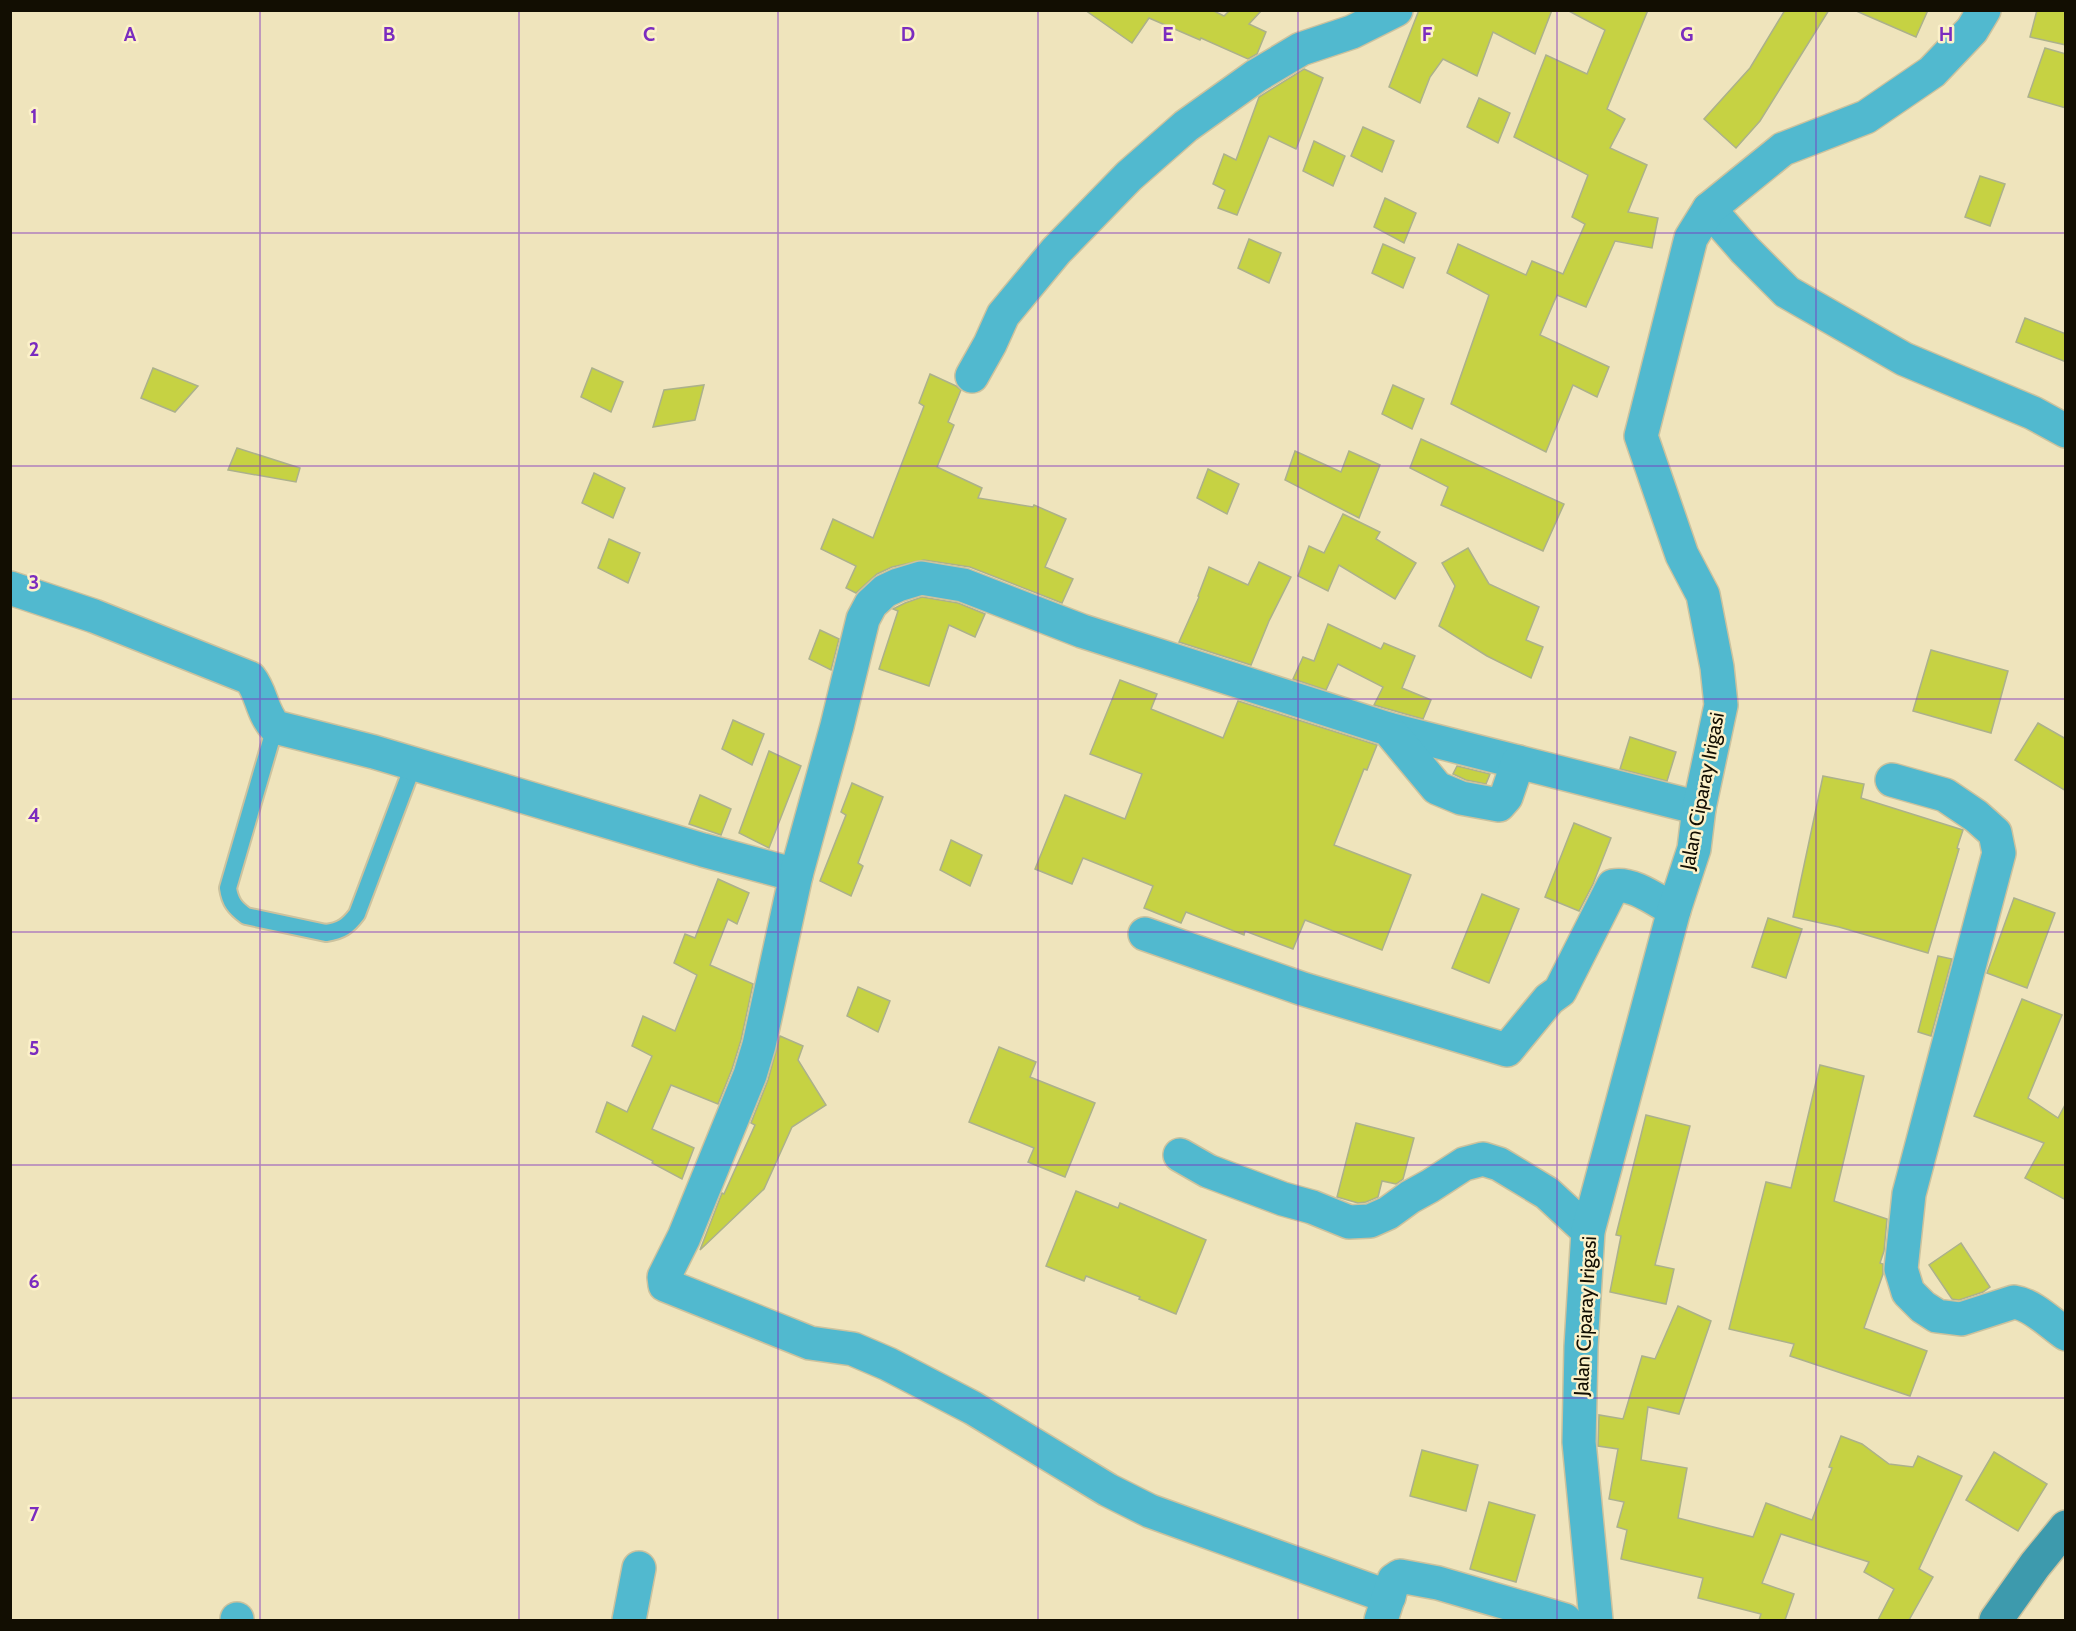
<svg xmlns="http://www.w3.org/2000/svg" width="2076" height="1631" viewBox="0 0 2076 1631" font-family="Cabin,sans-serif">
<rect width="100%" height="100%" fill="#efe4bc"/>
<g fill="#c6d243" stroke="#acb18b" stroke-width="1.5">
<polygon points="1085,10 1212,10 1224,16 1230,10 1262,10 1249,24 1266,32 1257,54 1248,59 1201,38 1200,40 1149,18 1132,43"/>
<polygon points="1419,10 1552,10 1535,54 1493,32 1477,76 1443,59 1430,77 1420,103 1389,87"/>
<polygon points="1567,10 1648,10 1607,109 1625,119 1610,148 1647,165 1628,212 1658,218 1652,248 1615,241 1586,307 1557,295 1540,335 1609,367 1597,397 1573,385 1546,452 1451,404 1489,295 1447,273 1458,244 1526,275 1532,261 1563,274 1585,224 1572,217 1588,175 1514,137 1546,55 1587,74 1605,30"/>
<polygon points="1785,10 1829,10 1760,121 1736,148 1704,119 1750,68"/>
<polygon points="1854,10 1928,10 1916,37"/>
<polygon points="2037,10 2066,10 2066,45 2030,37"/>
<polygon points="2045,48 2066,54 2066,108 2028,97"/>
<polygon points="1304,69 1323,78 1296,149 1269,136 1237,215 1218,208 1225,190 1213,184 1224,154 1236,160 1259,97"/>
<polygon points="1479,98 1510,113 1498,143 1467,127"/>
<polygon points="1363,127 1394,141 1382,172 1351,156"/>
<polygon points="1314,141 1345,156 1333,186 1303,171"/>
<polygon points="1980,176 2005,184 1990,226 1965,217"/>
<polygon points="1385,198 1416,213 1404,243 1374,227"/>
<polygon points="1249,239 1281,253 1269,283 1238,268"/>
<polygon points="1383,244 1415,258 1403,288 1372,273"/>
<polygon points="2025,318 2066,334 2066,362 2016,342"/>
<polygon points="153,368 198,386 175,412 141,398"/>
<polygon points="592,368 623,382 611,412 581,397"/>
<polygon points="930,374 956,386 961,390 948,422 954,425 937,467 982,488 978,498 1033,507 1034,505 1066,519 1045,567 1073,579 1062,603 970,567 924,560 892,567 877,574 856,593 846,588 856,566 821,549 833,519 873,538 924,406 919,403"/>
<polygon points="704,385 695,420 653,427 664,390"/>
<polygon points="1393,385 1424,399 1412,429 1382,414"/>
<polygon points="1421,439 1564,504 1543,551 1441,505 1448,487 1410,468"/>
<polygon points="237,448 300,468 296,482 228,470"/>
<polygon points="1295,451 1341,472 1349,451 1380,465 1359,518 1285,480"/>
<polygon points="1208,469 1239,484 1227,514 1197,498"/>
<polygon points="594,473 625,488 613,518 582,503"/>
<polygon points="1343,514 1380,532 1376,539 1416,563 1395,599 1339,565 1328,591 1298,576 1309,546 1324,553"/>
<polygon points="609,539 640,553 628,583 598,568"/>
<polygon points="1468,548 1489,584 1539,607 1526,640 1543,647 1531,678 1487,656 1439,626 1455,586 1442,563"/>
<polygon points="1259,562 1291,577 1269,621 1251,665 1179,642 1199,597 1198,596 1209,567 1248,585"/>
<polygon points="922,597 958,603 985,614 975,637 949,625 929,686 879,669 898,611 893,609 905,603"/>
<polygon points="1328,624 1381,649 1384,643 1415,656 1402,688 1431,700 1423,719 1374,705 1383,687 1338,664 1326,690 1293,679 1303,657 1314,661"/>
<polygon points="820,630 839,639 831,670 809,659"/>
<polygon points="1931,650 2008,671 1991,733 1913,711"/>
<polygon points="1120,680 1157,694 1151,709 1223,738 1238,701 1377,745 1367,770 1364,769 1334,845 1411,875 1382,950 1305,920 1293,949 1245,931 1244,935 1186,912 1181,923 1144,908 1153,886 1083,858 1072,884 1035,869 1065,795 1125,819 1142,774 1090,754"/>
<polygon points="733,720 764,734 752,765 722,749"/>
<polygon points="2038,723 2066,739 2066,791 2015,760"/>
<polygon points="1630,737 1676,752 1667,781 1620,769"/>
<polygon points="769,751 801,766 769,848 739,833"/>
<polygon points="1457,766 1490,774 1486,784 1466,780 1453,774"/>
<polygon points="1823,776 1864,784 1861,798 1963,830 1957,848 1959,849 1928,953 1839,927 1793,917"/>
<polygon points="852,783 883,797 858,863 863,866 851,896 820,881 846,815 841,812"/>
<polygon points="700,795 731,809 721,835 689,824"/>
<polygon points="1574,823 1611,838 1593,884 1579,911 1545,897"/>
<polygon points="951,840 982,855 970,886 940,870"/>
<polygon points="718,879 749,893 737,924 728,919 710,965 753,984 741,1040 732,1069 718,1104 671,1085 652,1129 694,1148 682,1179 652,1163 653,1161 596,1132 607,1102 627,1112 652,1056 632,1046 643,1016 675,1031 697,975 674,963 685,934 695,938"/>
<polygon points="1482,894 1519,909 1489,983 1452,968"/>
<polygon points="2014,898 2055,913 2027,988 1987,973"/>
<polygon points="1768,918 1802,929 1786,978 1752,967"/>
<polygon points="1938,956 1952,959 1931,1036 1918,1032"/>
<polygon points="858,987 890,1001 878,1032 847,1016"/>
<polygon points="2022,999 2062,1015 2028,1098 2058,1118 2066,1103 2066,1200 2025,1178 2044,1143 1974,1116"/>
<polygon points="780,1036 803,1046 798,1060 826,1105 792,1127 764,1189 700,1250 722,1193 724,1194 755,1125 751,1123 768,1080"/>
<polygon points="999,1047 1036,1062 1030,1077 1095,1103 1065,1177 1028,1162 1034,1148 969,1122"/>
<polygon points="1820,1065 1864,1076 1834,1201 1887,1219 1884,1251 1880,1263 1883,1264 1883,1274 1864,1328 1927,1351 1910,1396 1790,1356 1794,1344 1729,1329 1766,1182 1791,1188"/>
<polygon points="1646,1115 1690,1126 1655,1265 1674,1269 1666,1304 1610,1292 1621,1236 1616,1235"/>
<polygon points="1356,1123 1414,1138 1403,1179 1396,1184 1382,1181 1378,1197 1366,1202 1358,1203 1337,1197"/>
<polygon points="1076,1191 1118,1208 1120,1203 1206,1240 1176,1314 1139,1299 1140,1297 1086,1276 1084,1281 1046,1266"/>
<polygon points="1961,1243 1990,1287 1983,1292 1959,1300 1952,1299 1929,1265"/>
<polygon points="1678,1306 1711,1321 1679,1414 1648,1407 1641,1460 1687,1468 1678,1518 1753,1537 1766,1503 1812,1520 1832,1468 1829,1467 1841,1436 1862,1444 1889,1464 1913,1467 1918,1456 1962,1476 1919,1569 1933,1577 1909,1620 1878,1620 1894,1589 1864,1572 1869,1562 1781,1534 1762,1583 1794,1594 1785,1620 1759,1620 1761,1614 1698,1598 1703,1578 1621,1559 1627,1530 1617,1527 1624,1502 1609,1499 1618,1449 1598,1446 1599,1415 1623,1419 1642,1356 1655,1359"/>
<polygon points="1422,1450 1478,1465 1466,1511 1410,1496"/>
<polygon points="1994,1452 2047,1484 2018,1531 1966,1500"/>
<polygon points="1489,1502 1535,1515 1516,1582 1470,1569"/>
</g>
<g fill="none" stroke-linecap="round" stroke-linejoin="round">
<defs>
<path id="service" d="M275 727 228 888C230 902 235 908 246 916L326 933C341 931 348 926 357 914L414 763"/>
<g id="minor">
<polyline points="1709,209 1745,250 1787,292 1904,359 2033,413 2066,431"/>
<polyline points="972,376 990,344 1003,315 1056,251 1129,176 1186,126 1256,76 1301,49 1352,32 1396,10"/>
<path d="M10 588 94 616 250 678C262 693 261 711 275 727L374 752 703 850 796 875"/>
<polyline points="1388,729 1518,762"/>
<path d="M1892 780 1945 795 1976 816 1995 833 1999 853 1909 1194 1901 1269 1908 1292 1923 1307 1937 1316 1961 1319 2014 1302C2033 1305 2050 1323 2066 1334"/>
<path d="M1145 934 1303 989 1507 1050 1549 999 1560 991 1613 886C1633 882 1657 901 1674 910"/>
<polyline points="1180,1155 1208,1171 1283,1199 1312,1207 1349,1222 1370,1221 1388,1213 1410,1197 1430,1186 1464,1164 1483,1159 1499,1164 1547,1193 1588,1231"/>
<polyline points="1389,1597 1150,1511 1108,1490 973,1408 888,1364 853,1349 810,1343 665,1285 664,1277 684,1237 750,1075 759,1045 796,875 837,726 863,619 871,604 885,591 898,585 921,578 963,585 1082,631 1388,729 1437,788 1461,798 1499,805 1506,797 1518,762 1699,808"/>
<polyline points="237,1620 237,1619"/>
<polyline points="629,1620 639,1568"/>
<polyline points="1381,1620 1394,1580 1400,1576 1438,1583 1565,1620"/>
<polyline points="1596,1620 1579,1442 1581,1347 1588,1231 1674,910 1694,849 1699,808 1721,705 1717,667 1703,595 1682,555 1641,436 1691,238 1709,209 1783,149 1866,117 1932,72 1972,30 1984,10"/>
</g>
<polyline id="secondary" points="1996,1620 2035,1565 2066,1527"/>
</defs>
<use href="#service" stroke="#ccc29e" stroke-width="20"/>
<use href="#minor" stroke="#ccc29e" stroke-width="36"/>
<use href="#secondary" stroke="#ccc29e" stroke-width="36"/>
<use href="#service" stroke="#51b9cf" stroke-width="16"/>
<use href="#minor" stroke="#51b9cf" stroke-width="33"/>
<use href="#secondary" stroke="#3d9aad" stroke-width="33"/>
</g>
<path fill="none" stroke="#7b2cbf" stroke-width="1.5" stroke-opacity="0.55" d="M260 10V1620M519 10V1620M778 10V1620M1038 10V1620M1298 10V1620M1557 10V1620M1816 10V1620M10 233H2066M10 466H2066M10 699H2066M10 932H2066M10 1165H2066M10 1398H2066"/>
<g text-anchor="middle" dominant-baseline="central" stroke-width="5" stroke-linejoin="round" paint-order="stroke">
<g font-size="20" fill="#120e02" stroke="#fcf1c9">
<text transform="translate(1702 791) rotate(-79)">Jalan Ciparay Irigasi</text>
<text transform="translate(1585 1316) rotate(-87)">Jalan Ciparay Irigasi</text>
</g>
</g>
<g font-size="20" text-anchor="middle" font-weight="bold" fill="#7b2cbf" stroke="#fcf1c9" stroke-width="5" stroke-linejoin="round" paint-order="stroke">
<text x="130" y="41">A</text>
<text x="389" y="41">B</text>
<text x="649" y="41">C</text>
<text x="908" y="41">D</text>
<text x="1168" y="41">E</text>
<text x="1427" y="41">F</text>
<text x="1687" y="41">G</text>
<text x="1946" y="41">H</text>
<text x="34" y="123">1</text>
<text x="34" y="356">2</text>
<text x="34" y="589">3</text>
<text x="34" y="822">4</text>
<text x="34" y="1055">5</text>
<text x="34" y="1288">6</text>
<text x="34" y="1521">7</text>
</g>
<rect width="2076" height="1631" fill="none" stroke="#120e02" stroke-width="24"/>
</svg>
